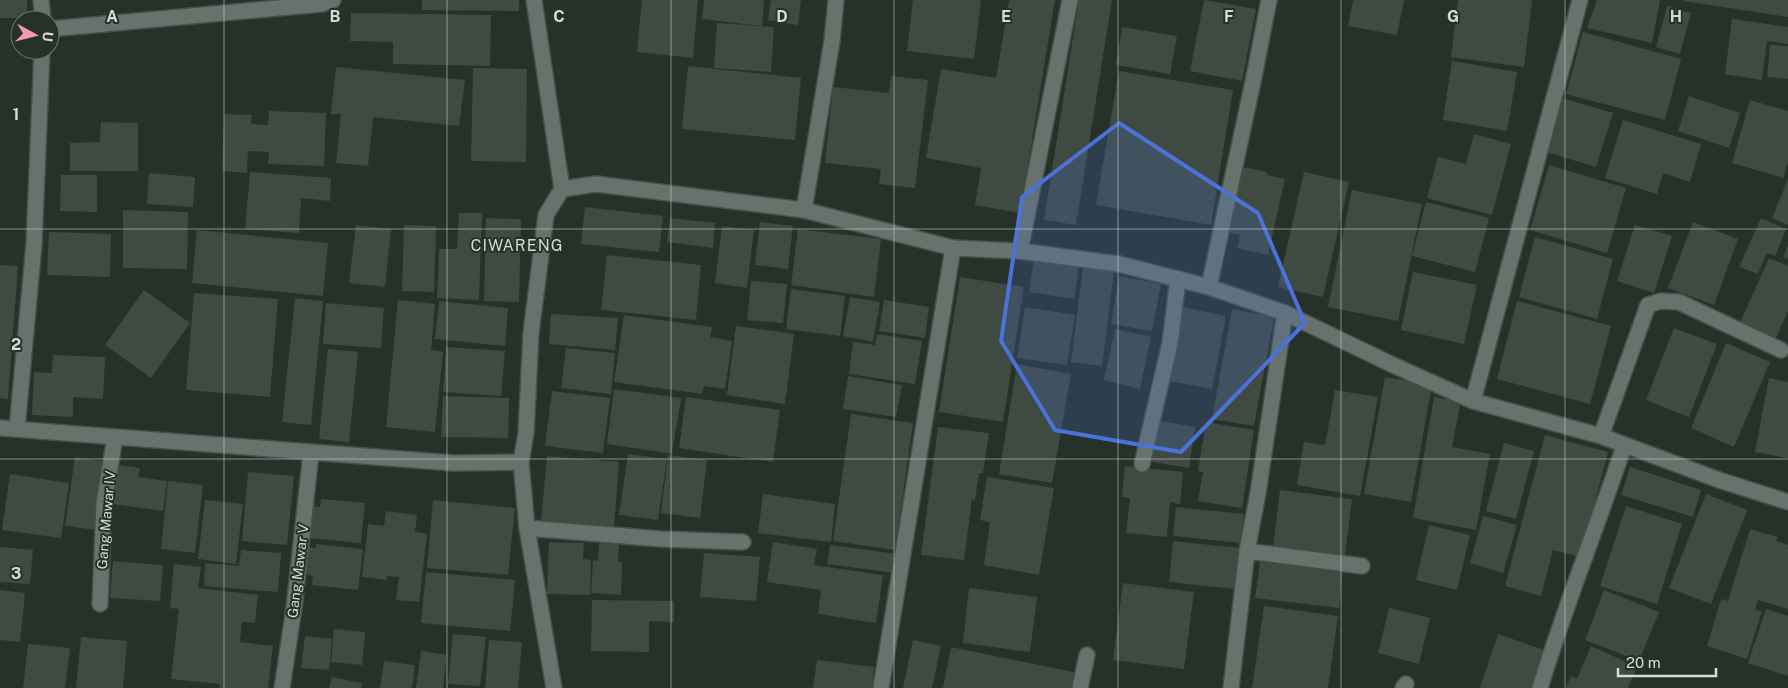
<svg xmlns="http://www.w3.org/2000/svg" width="1788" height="688" viewBox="0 0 1788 688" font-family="'Public Sans',sans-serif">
<rect width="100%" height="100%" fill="#26312a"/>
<g fill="#3e4a42">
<rect x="0" y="0" width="27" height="18"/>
<polygon points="422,0 519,0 519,11 422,10"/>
<polygon points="642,0 698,0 693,58 637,52"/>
<polygon points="704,0 764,0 762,26 702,19"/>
<polygon points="771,0 801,0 798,25 768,20"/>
<polygon points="913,0 981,0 974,59 907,51"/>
<polygon points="1009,0 1055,0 1020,213 975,205 981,168 926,158 941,69 996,78"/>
<polygon points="1079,0 1112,0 1076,225 1044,220"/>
<polygon points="1204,0 1256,9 1242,81 1190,71"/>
<polygon points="1353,0 1404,0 1397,35 1348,26"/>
<polygon points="1458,0 1532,0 1524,67 1451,57"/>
<polygon points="1597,0 1660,0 1652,43 1587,28"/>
<polygon points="1683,0 1788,0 1788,17 1683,1"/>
<polygon points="1667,6 1691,13 1680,54 1656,47"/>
<polygon points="351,13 491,15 490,66 393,64 393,42 350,41"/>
<polygon points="1732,19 1788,27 1788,44 1767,41 1762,80 1725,74"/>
<polygon points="717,23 774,27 771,72 714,68"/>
<polygon points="1122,27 1177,36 1170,74 1116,65"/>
<polygon points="1583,32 1681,59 1665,120 1566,94"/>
<polygon points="1770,45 1788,46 1788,79 1767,77"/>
<polygon points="1452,61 1517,72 1507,131 1443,120"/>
<polygon points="688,66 801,78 795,140 682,129"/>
<polygon points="336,67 465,80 459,126 373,117 368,166 336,163 341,114 331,114"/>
<polygon points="473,68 527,69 526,162 471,161"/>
<polygon points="1119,71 1233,90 1211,225 1096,205"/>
<polygon points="891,76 928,80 915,188 879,184 881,169 825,163 833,87 889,93"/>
<polygon points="1689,96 1740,113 1729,148 1678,131"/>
<polygon points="1562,98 1613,113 1596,167 1546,152"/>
<polygon points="1750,100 1788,111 1788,162 1783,178 1732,163"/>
<polygon points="269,111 326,113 324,166 268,164 269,152 248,151 247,173 222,171 224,114 252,115 251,124 268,125"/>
<polygon points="1623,120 1701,144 1690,182 1663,173 1657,194 1605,178"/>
<polygon points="101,122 138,123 138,171 70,171 70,143 100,142"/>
<polygon points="1474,134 1511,144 1492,215 1427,198 1438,157 1466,164"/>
<polygon points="1549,165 1626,188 1607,253 1530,230"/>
<polygon points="1239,166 1267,172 1267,175 1285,179 1268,255 1237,248 1240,235 1224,231"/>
<polygon points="250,172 331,178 330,201 301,198 299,233 245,229"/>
<polygon points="1304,172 1349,182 1323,297 1278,287"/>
<polygon points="149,173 195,177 193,207 147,204"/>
<polygon points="61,175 97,175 97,212 60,211"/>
<polygon points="1788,179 1788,225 1772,218"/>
<polygon points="1352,190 1422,204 1398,321 1328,307"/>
<polygon points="1426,202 1489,218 1475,272 1412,256"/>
<polygon points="585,207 663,216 659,252 581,244"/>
<polygon points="123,210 188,212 187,269 123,268"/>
<polygon points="459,213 482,213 479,300 437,298 439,249 457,249"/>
<polygon points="486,218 521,219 519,302 484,301"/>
<polygon points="670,218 715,223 713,248 667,242"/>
<polygon points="1761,218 1786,229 1775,256 1767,253 1758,274 1739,267"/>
<polygon points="760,222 793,226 788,269 755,265"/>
<polygon points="1693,222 1738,239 1714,305 1668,288"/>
<polygon points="356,225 391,229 385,287 349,283"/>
<polygon points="404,225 436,226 434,292 402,291"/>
<polygon points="1635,225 1672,236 1654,293 1617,281"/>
<polygon points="722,226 754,230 747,288 715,283"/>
<polygon points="798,229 881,239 874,297 791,285"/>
<polygon points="197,230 328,243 323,296 192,283"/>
<polygon points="49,232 111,234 110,277 47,275"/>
<polygon points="1535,237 1613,259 1597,319 1519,297"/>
<polygon points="1788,245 1788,259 1783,257"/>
<polygon points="607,255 701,265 696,320 601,310"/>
<polygon points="1769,258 1788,266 1788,311 1775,340 1739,325"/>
<polygon points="1034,259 1079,267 1074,299 1029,292"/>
<polygon points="0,265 18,266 8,399 0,398"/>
<polygon points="1083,268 1114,272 1102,366 1071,362"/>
<polygon points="1413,272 1477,285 1464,344 1401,330"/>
<polygon points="1119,276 1161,284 1152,331 1111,324"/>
<polygon points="960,277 1024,287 1003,422 939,412"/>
<polygon points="751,281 787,284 783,323 747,320"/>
<polygon points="791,289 845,296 840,336 786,329"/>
<polygon points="144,290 190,323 151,378 105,345"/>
<polygon points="194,293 278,299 270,397 186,390"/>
<polygon points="850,297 880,302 873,342 843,336"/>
<polygon points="295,298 323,301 311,425 282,422"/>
<polygon points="398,300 435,304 431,350 443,352 435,432 386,427"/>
<polygon points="884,300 929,307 925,338 879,331"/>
<polygon points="439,301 508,308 505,346 435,339"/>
<polygon points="1517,301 1611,326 1590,404 1497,379"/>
<polygon points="326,303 384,308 381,348 323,344"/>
<polygon points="1025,307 1075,315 1067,365 1017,358"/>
<polygon points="1183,307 1226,316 1212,389 1169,381"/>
<polygon points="1232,309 1274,317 1254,426 1212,419"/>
<polygon points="551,314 618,318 615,350 549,344"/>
<polygon points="624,315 712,327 710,337 732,341 725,389 704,386 702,394 614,382"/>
<polygon points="736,326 794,334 785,404 727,395"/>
<polygon points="1674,328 1717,344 1689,417 1646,400"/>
<polygon points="1115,329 1151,337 1140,389 1104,380"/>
<polygon points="877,334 922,341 915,384 849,374 853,342 875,345"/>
<polygon points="1726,343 1770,362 1734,447 1691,428"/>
<polygon points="446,347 505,351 501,396 443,392"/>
<polygon points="566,348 615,353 611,394 561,388"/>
<polygon points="328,349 358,352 349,442 319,439"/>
<polygon points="53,355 105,357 103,399 73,397 73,417 32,415 34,372 52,373"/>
<polygon points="1017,364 1071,374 1052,483 999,474"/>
<polygon points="848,376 902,385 896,417 843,409"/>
<polygon points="1385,377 1432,385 1411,502 1364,494"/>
<polygon points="1769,378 1788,382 1788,458 1755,452"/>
<polygon points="614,389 681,398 672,454 607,444"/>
<polygon points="1335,390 1378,397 1360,496 1297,485 1304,442 1325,445"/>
<polygon points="552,391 610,398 603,453 545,446"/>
<polygon points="443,396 509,398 508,438 441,437"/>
<polygon points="686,397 780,410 773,462 679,448"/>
<polygon points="1434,397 1461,401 1452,447 1490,454 1476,530 1413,518"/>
<polygon points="851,414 913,423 895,550 833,541"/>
<polygon points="1154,420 1195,427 1189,468 1147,461"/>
<polygon points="1206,422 1254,430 1242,508 1198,501 1203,472 1198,471"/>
<polygon points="938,427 989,433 983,473 979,473 975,500 972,499 964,560 921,555"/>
<polygon points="1545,435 1608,452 1581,557 1553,550 1541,596 1505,586"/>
<polygon points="1504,443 1534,451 1516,519 1486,511"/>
<polygon points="628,454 667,459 658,520 619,515"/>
<polygon points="668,455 707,460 700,518 661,513"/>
<polygon points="547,456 619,462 614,527 541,521"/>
<polygon points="75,457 107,462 97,530 65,526"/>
<polygon points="118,465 140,468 138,477 167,481 163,511 113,504"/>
<polygon points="1125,466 1183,472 1180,504 1170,502 1167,537 1126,533 1130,498 1122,497"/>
<polygon points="1630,467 1701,490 1693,517 1621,495"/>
<polygon points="248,472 294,476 287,545 242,541"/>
<polygon points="10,474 69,483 61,538 2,530"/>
<polygon points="987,477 1054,488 1039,575 984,565 990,522 980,520"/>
<polygon points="168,481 203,485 195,553 161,549"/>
<polygon points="1280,490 1352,499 1345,556 1273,548"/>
<polygon points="763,494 835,504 831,542 758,533"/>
<polygon points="1706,494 1747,510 1711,604 1669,588"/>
<polygon points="321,499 365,503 361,543 308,538 311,506 320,507"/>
<polygon points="205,500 243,504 236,564 198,559"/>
<polygon points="433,500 515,508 508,575 427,568"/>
<polygon points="1626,506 1682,524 1657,604 1600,586"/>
<polygon points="1176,507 1244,514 1241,543 1173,536"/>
<polygon points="386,511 417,515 415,532 427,534 419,602 396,600 399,577 387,576 387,580 362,577 368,524 384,526"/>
<polygon points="1483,516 1517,525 1503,573 1470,563"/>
<polygon points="1429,525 1470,535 1457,590 1416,580"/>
<polygon points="1750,529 1778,537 1776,541 1788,545 1788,609 1758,600 1755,610 1762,611 1747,659 1707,646 1721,599 1728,601"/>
<polygon points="599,541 619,542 618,562 622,562 621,595 591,593 593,560 598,561"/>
<polygon points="1173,541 1240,548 1235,589 1169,582"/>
<polygon points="549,542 584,543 583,559 591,560 590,595 547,594"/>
<polygon points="773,542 817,549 814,565 883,575 876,623 818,614 821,590 767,582"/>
<polygon points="316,544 363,549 358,590 312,585 313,576 302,574 305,547 316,548"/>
<polygon points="830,545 897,554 895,573 827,564"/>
<polygon points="0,547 33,550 30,584 0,582"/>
<polygon points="241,550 281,553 278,592 204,586 205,563 239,566"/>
<polygon points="704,553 760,557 756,601 700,597"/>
<polygon points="113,561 163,565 160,601 110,598"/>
<polygon points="1260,562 1343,571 1339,608 1255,598"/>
<polygon points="174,564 201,567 198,588 258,595 255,623 242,622 240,642 273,646 268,688 219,688 220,684 171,679 179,609 170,608"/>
<polygon points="426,572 515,580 510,631 421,623"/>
<polygon points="1123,583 1194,592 1184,669 1113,660"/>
<polygon points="969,588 1037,597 1030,652 963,643"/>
<polygon points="0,590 25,593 20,642 0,640"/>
<polygon points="1604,590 1659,612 1639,661 1585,640"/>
<polygon points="592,600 674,601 674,622 649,621 649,652 591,651"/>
<polygon points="1264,606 1338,616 1328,688 1252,688"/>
<polygon points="1389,608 1430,618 1419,664 1378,653"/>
<polygon points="1766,609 1788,616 1788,676 1748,663"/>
<polygon points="334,629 365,632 362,665 331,662"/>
<polygon points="453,634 486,637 480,686 448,684"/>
<polygon points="1498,634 1547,651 1535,688 1480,688"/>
<polygon points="305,636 332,639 329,670 301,668"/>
<polygon points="81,637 127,641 123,688 76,688"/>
<polygon points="489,640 522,642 518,688 485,688"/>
<polygon points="913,640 941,646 932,688 903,688"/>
<polygon points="28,644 70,648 65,688 23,688"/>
<polygon points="1591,646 1637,667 1628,688 1566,688 1571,676 1577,679"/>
<polygon points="951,647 1078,673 1075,688 943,688"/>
<polygon points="421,651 447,655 443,688 416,688"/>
<polygon points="817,660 874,667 872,688 813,688"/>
<polygon points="384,661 415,665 412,688 380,688"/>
<polygon points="332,677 362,683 361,688 329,688"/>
</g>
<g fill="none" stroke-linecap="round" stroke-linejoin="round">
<defs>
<g id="minor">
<polyline points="41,0 43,20"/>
<polyline points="534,0 562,189"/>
<polyline points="50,29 322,4 333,0"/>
<polyline points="804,210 832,41 836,0"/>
<polyline points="1020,251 1070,0"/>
<polyline points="1209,287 1254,77 1269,0"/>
<polyline points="1473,401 1580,0"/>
<polyline points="0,428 453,463 521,462 526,433 531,333 546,215 562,189 596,184 804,210 953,248 1020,251 1119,264 1209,287 1285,313 1393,365 1473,401 1601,436 1719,480 1788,502"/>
<polyline points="17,429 34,244 42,50"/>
<polyline points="1601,436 1648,305 1661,301 1679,302 1781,350"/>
<polyline points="521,462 527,528 554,688"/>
<polyline points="1142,464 1170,343 1178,279"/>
<polyline points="527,528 661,539 743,542"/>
<polyline points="1247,551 1362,566"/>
<polyline points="100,604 104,504 115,437"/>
<polyline points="282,688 294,608 311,453"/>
<polyline points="881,688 953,248"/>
<polyline points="1080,688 1087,655"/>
<polyline points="1231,688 1247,551 1258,493 1285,313"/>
<polyline points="1403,688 1406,684"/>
<path d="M1540 688C1565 606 1597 527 1624 446"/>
</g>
</defs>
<use href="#minor" stroke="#464f49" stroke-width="18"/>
<use href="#minor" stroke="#66726b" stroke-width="15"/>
</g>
<path fill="#4b72d8" fill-opacity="0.2" stroke="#4b72d8" stroke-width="4" stroke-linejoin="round" d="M1119 123 1258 213 1305 323 1181 452 1055 430 1001 341 1022 197Z"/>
<path fill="none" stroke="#d5dcd7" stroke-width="1" stroke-opacity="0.55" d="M224 0V688M447 0V688M671 0V688M894 0V688M1118 0V688M1341 0V688M1565 0V688M0 229H1788M0 459H1788"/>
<g text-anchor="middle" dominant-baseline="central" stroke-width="4" stroke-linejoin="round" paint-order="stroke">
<g font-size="14" fill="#d5dcd7" stroke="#26312a">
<text transform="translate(106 520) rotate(-85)">Gang Mawar IV</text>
<text transform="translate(298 571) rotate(-83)">Gang Mawar V</text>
</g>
<g font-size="16" letter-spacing="1" fill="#d5dcd7" stroke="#26312a">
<text x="517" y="245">CIWARENG</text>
</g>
</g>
<g font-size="16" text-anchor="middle" font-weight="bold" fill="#d5dcd7" stroke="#26312a" stroke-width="4" stroke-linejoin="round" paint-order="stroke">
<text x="112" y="22">A</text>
<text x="335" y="22">B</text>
<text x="559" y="22">C</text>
<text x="782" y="22">D</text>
<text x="1006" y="22">E</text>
<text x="1229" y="22">F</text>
<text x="1453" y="22">G</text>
<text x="1676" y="22">H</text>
<text x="16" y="120">1</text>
<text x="16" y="350">2</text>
<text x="16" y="579">3</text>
</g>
<g transform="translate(35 35) rotate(97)"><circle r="24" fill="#26312a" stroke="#6c756f"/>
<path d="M0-4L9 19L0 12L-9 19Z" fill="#f39aab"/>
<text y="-8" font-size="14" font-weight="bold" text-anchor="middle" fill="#d5dcd7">U</text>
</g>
<path d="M1618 668v8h98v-8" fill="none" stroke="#d5dcd7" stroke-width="2.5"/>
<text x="1626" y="668" font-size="15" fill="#d5dcd7" stroke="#26312a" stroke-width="4" paint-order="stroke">20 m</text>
</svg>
